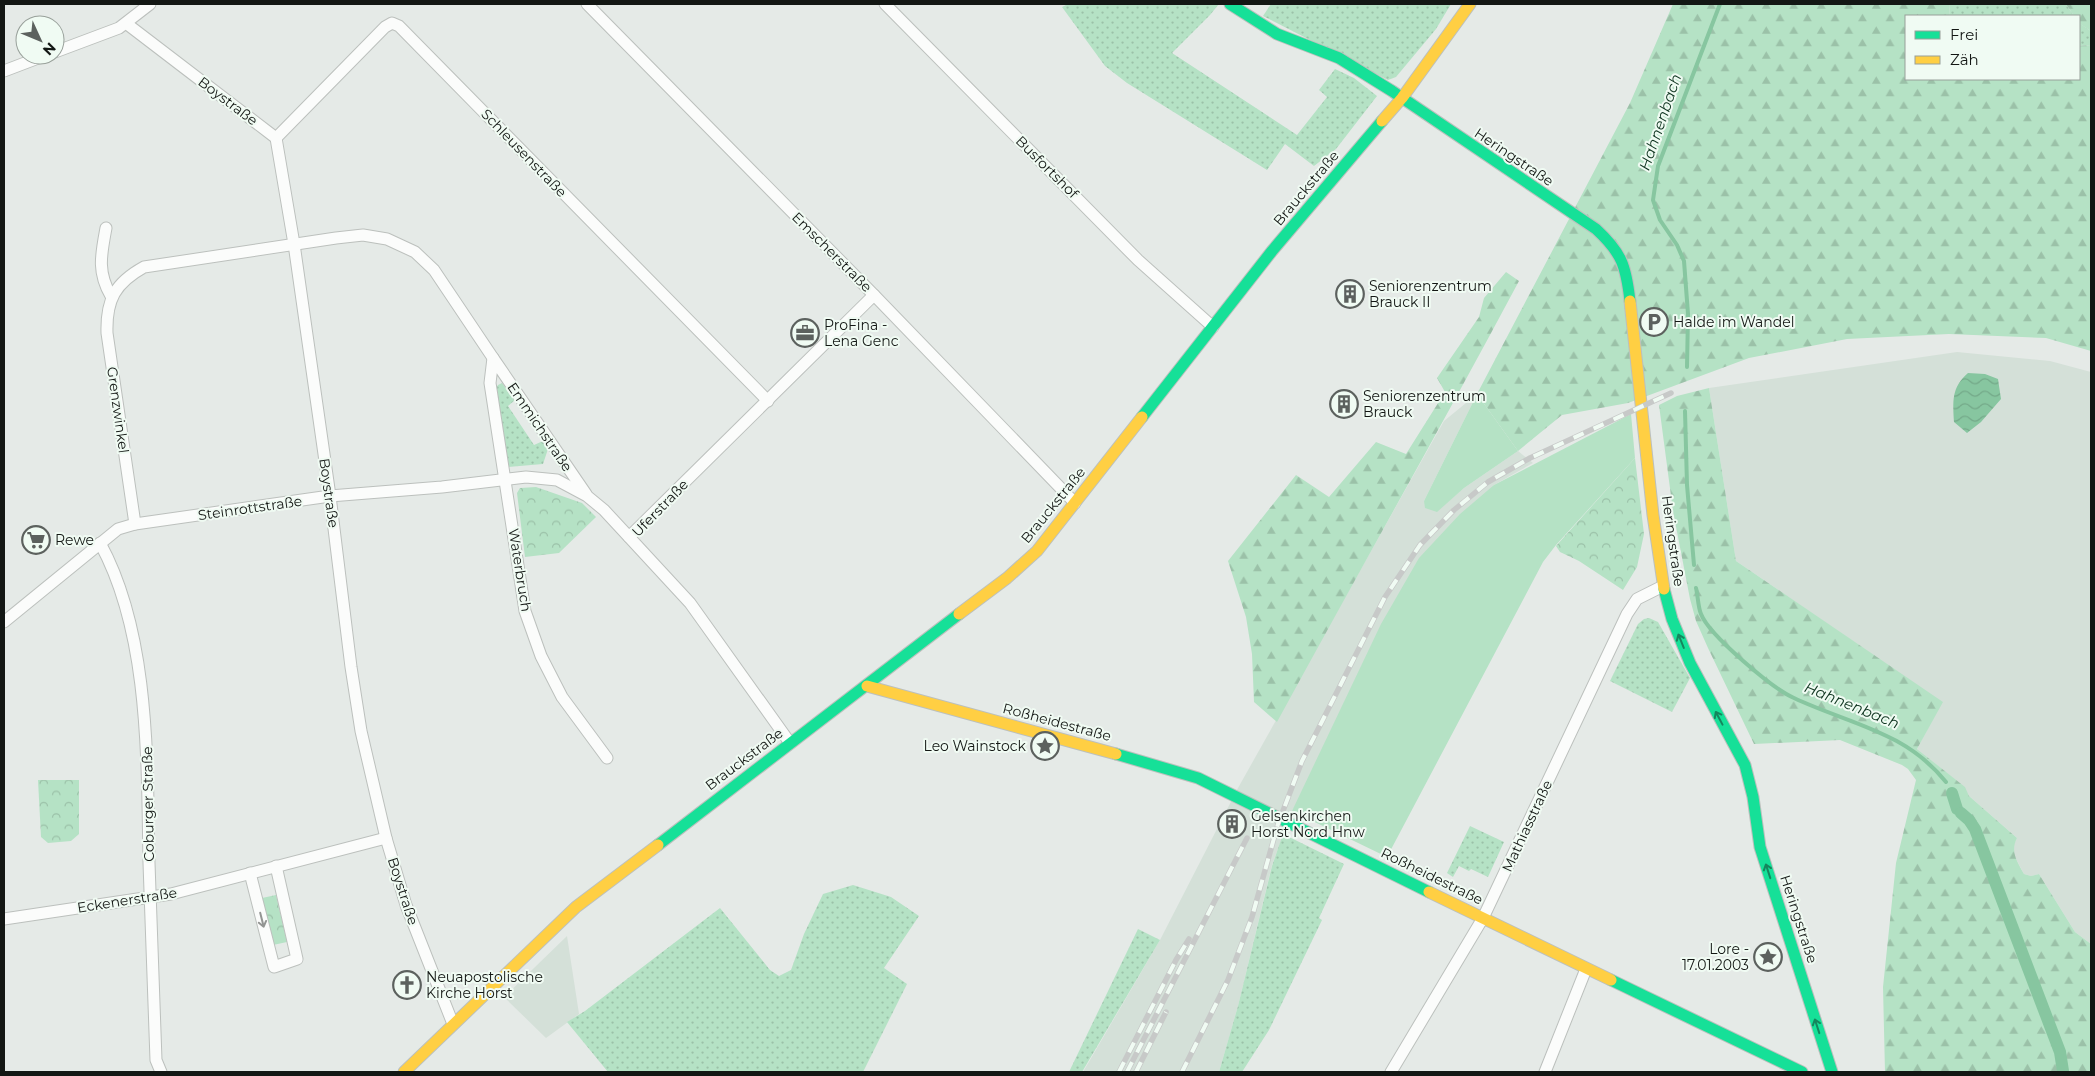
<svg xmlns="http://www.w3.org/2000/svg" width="2095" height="1076" viewBox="0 0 2095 1076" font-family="Montserrat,sans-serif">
<defs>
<pattern id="grass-dots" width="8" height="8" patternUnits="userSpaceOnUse" patternTransform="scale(1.25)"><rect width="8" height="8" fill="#b5e2c5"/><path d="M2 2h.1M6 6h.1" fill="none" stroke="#9bc1a8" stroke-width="1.8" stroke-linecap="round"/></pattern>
<pattern id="forest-firs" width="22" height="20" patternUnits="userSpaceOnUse" patternTransform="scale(1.25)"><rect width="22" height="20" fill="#b5e2c5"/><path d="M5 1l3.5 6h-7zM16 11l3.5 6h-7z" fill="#9bc1a8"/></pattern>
<pattern id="park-crowns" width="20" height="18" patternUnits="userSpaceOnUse" patternTransform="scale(1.25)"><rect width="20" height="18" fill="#b5e2c5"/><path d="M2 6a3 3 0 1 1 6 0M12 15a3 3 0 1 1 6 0" fill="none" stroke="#9bc1a8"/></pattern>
<pattern id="water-waves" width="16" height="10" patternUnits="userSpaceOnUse" patternTransform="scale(1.25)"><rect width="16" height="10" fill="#87c6a0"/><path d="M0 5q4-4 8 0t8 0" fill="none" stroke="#74a989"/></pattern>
</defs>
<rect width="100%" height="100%" fill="#e5eae7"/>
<g fill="#d4e0d8">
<polygon points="1957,352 2050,361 2091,372 2091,944 2075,932 2039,874 2031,876 2024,874 2014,855 2013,846 2017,838 1969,796 1964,787 1917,749 1942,702 1736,561 1709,388"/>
<polygon points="1477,394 1424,501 1437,511 1464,488 1518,451 1533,463 1494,485 1292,811 1272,865 1238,1006 1219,1072 1083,1072 1160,940 1238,788 1444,421"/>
<polygon points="567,936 579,1014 546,1038 504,997"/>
</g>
<g fill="url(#grass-dots)">
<polygon points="1068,4 1219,4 1210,15 1172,53 1297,135 1327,97 1319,90 1335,69 1354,78 1377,96 1336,149 1314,166 1285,144 1267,170 1127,83 1105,66 1062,7"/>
<polygon points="1271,4 1451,4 1436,29 1396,77 1388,80 1263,16"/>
<polygon points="1949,4 2066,4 2074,16 1950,16"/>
<polygon points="2079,23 2091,31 2091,45 2079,46"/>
<polygon points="502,383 515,400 508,406 534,445 543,441 548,449 543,464 508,467 496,388 498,385"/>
<polygon points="1649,618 1658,622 1690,678 1672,712 1610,681 1638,624 1644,619"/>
<polygon points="1470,826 1504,842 1488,877 1471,869 1469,871 1459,866 1453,877 1447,873"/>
<polygon points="1283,834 1344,864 1319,918 1322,920 1269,1030 1242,1072 1219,1072 1238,1006 1272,866"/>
<polygon points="853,885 891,897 919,916 884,968 907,984 863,1072 608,1072 567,1022 585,1011 720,908 770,970 779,976 791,970 804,934 823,894"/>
<polygon points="1138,929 1160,940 1082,1072 1069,1072"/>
</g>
<g fill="url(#forest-firs)">
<polygon points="1673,4 1949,4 1950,16 1906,16 1906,79 2079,79 2079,46 2091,45 2091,351 2046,338 1949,334 1847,339 1749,358 1628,403 1562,415 1518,451 1477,394 1630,103"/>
<polygon points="2066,4 2091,4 2091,31 2080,24 2079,16 2074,16"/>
<path d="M1506 272 1519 281C1440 429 1357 575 1277 722L1254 702 1252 654 1246 617 1228 561 1296 475 1329 497 1376 442 1406 454 1445 392 1437 378 1479 317 1484 298Z"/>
<path d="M1709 388 1736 561 1943 702 1917 749 1965 787 1969 796 2017 838C2010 852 2017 861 2024 874L2031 876 2039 874 2075 932 2091 944V1072H1885L1883 987 1896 863 1916 780 1908 769 1902 765 1840 740 1754 744 1708 648 1696 621 1690 599 1673 511 1659 405 1677 396Z"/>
</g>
<g fill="url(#park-crowns)">
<polygon points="1635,458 1644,534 1637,567 1623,590 1579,561 1560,552 1556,546"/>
<polygon points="536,487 582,503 596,517 559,553 525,557 517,493 520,488"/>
<polygon points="38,780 79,780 79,834 71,841 48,843 41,837"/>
<polygon points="276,895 287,942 273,945 262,898"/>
</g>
<g fill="#b5e2c5">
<polygon points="1477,394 1518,451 1464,488 1437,512 1425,508 1424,501"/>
<polygon points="1631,414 1635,458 1556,545 1543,562 1387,857 1292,811 1381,624 1419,558 1460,514 1494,485"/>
</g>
<path fill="url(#water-waves)" d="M1968 373 1985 374 1998 379 2001 399 1981 422 1967 433 1954 422C1953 401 1951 388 1968 373Z"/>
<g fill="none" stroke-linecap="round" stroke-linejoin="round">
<g stroke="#87c6a0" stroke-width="4">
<polyline points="1687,367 1688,314 1684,261 1677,245 1660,220 1653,200 1658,166 1720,4"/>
<polyline points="1685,411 1687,485 1694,565"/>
<path d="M1696 588C1698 596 1698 607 1701 614 1709 635 1773 689 1794 698 1849 724 1905 731 1946 782"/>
</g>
<g stroke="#87c6a0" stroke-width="12">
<polyline points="1952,793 1957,809"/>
<polyline points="1961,813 1969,820 1975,829 2060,1052 2063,1071"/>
</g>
<defs>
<g id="street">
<polyline points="587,4 874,295 1075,503"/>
<polyline points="885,4 1138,260 1213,327"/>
<polyline points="127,24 276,138 294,244 330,496 351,667 361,731 386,838 406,905 453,1024"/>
<polyline points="55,52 119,28 150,4"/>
<polyline points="4,71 46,55"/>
<polyline points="276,138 385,27 392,23 399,26 768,401"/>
<path d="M106 228C101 255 97 272 111 296"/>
<polyline points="586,494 493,358 490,383 525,611 541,656 562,697 607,758"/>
<path d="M135 524 107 333C106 300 115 283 144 267L336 238 363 235 387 239 415 252 434 270 493 358"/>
<path d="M100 543C150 634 147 761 149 863 151 929 154 994 156 1060L161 1072"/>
<polyline points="4,622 118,529 135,524 330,496 442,487 526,477 557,480 587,496 604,510 629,537"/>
<polyline points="790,743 690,603 629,537 874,295"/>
<polyline points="250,873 274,967 297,959 276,866"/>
<polyline points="4,919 171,894 386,838"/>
<polyline points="1391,1072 1483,918 1627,614 1637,599 1663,586"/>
<polyline points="1545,1072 1586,969"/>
</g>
<g id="fast">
<path d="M1230 4 1277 34 1339 58 1392 91 1596 229C1622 253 1626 266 1630 301"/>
<polyline points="1142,417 1272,251 1382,121"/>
<polyline points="1664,589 1672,619 1690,663 1745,765 1753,797 1760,847 1832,1072"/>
<polyline points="1116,754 1198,778 1429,892"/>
<polyline points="658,845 959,614"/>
<polyline points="1611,980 1802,1072"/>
</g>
<g id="slow">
<polyline points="1382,121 1402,98 1470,4"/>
<polyline points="1630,301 1653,515 1664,589"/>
<polyline points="959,614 1007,578 1037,551 1142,417"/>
<polyline points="867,686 1116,754"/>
<polyline points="1429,892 1611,980"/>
<polyline points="404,1072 576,907 658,845"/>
</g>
</defs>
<use href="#street" stroke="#bcc0bd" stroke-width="13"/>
<use href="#fast" stroke="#bcc0bd" stroke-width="13"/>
<use href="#slow" stroke="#bcc0bd" stroke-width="13"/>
<use href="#street" stroke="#fbfcfb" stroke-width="11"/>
<use href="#fast" stroke="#16e098" stroke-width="11"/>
<use href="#slow" stroke="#ffcf43" stroke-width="11"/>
<defs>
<g id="rail">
<polyline points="1119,1072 1176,960 1189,939"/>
<polyline points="1127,1072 1247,838"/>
<polyline points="1136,1072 1166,1012"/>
<polyline points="1182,1072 1228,980 1252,917 1278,824 1302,761 1385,597 1420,545 1454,510 1488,482 1530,458 1671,393"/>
</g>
</defs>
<use href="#rail" stroke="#c7c9c8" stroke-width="5.5"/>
<use href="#rail" stroke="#f0fbf3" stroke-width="4" stroke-dasharray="11" stroke-linecap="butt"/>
</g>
<defs><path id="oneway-shaft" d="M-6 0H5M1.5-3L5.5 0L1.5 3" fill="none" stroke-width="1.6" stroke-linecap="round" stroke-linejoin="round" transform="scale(1.25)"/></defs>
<g stroke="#15865d">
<use href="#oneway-shaft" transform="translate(1681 641) rotate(-112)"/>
<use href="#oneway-shaft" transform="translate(1719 718) rotate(-118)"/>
<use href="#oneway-shaft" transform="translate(1768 871) rotate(-108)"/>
<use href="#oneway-shaft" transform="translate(1817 1026) rotate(-108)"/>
</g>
<use stroke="#939593" href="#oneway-shaft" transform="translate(262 920) rotate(76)"/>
<defs>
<symbol id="building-ring" viewBox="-11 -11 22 22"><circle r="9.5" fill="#f0fbf3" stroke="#5c615e" stroke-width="1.5"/><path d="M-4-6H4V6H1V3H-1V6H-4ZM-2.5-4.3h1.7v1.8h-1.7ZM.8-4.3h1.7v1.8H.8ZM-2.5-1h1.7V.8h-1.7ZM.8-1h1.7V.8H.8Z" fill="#5c615e"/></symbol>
<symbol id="parking-ring" viewBox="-11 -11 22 22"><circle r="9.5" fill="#f0fbf3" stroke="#5c615e" stroke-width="1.5"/><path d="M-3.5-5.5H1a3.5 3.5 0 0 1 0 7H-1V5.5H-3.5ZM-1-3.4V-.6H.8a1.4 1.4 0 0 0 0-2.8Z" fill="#5c615e"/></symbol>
<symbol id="office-ring" viewBox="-11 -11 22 22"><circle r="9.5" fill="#f0fbf3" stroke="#5c615e" stroke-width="1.5"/><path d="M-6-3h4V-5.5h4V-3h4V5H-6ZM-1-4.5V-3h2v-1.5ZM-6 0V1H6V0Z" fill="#5c615e"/></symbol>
<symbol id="supermarket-ring" viewBox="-11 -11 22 22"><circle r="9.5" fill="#f0fbf3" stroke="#5c615e" stroke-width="1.5"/><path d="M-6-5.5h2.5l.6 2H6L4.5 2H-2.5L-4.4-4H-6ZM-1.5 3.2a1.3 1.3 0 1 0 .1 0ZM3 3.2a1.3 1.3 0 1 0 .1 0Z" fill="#5c615e"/></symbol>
<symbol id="sight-ring" viewBox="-11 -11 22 22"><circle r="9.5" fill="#f0fbf3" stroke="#5c615e" stroke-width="1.5"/><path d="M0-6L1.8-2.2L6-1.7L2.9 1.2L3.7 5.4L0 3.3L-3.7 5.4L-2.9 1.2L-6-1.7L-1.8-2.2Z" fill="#5c615e"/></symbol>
<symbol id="church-ring" viewBox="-11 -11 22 22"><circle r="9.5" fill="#f0fbf3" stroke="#5c615e" stroke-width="1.5"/><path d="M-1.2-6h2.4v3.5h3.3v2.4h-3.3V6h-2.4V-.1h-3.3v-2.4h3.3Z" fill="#5c615e"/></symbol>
</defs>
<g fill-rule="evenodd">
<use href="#building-ring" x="1334" y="278" width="32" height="32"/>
<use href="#parking-ring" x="1638" y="306" width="32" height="32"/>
<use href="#office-ring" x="789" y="317" width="32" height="32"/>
<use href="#building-ring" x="1328" y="388" width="32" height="32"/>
<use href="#supermarket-ring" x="20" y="524" width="32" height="32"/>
<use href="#sight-ring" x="1029" y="730" width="32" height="32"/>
<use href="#building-ring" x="1216" y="808" width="32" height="32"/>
<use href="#sight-ring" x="1752" y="941" width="32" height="32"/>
<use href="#church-ring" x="391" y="969" width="32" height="32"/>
</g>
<g text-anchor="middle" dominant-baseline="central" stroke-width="4" stroke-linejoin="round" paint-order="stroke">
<g font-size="14" fill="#131714" stroke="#f0fbf3">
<text transform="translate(228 101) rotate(37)">Boystraße</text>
<text transform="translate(524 153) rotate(46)">Schleusenstraße</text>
<text transform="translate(1514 157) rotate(34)">Heringstraße</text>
<text transform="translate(1047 167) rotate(45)">Busfortshof</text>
<text transform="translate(1306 188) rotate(-50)">Brauckstraße</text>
<text transform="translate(832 252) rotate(45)">Emscherstraße</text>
<text transform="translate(118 410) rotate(82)">Grenzwinkel</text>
<text transform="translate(540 427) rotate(56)">Emmichstraße</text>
<text transform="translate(329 493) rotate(82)">Boystraße</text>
<text transform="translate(1053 505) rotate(-51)">Brauckstraße</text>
<text transform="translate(250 508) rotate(-8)">Steinrottstraße</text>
<text transform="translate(660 508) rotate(-46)">Uferstraße</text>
<text transform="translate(1673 541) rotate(82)">Heringstraße</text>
<text transform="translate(520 570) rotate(81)">Waterbruch</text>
<text transform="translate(1057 722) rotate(15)">Roßheidestraße</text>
<text transform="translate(744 759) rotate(-37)">Brauckstraße</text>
<text transform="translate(148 804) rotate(-91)">Coburger Straße</text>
<text transform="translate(1527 826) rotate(-65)">Mathiasstraße</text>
<text transform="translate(1432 876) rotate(26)">Roßheidestraße</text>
<text transform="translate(403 891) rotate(72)">Boystraße</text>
<text transform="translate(127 900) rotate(-9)">Eckenerstraße</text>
<text transform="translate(1799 919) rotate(72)">Heringstraße</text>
</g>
<g font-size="14" fill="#131714" stroke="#f0fbf3" text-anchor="start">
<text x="1369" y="286">Seniorenzentrum<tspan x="1369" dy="16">Brauck II</tspan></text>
<text x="1673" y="322">Halde im Wandel</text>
<text x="824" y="325">ProFina -<tspan x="824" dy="16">Lena Genc</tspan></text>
<text x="1363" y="396">Seniorenzentrum<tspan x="1363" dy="16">Brauck</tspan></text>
<text x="55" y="540">Rewe</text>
<text x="1026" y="746" text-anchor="end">Leo Wainstock</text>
<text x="1251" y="816">Gelsenkirchen<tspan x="1251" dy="16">Horst Nord Hnw</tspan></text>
<text x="1749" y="949" text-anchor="end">Lore -<tspan x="1749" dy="16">17.01.2003</tspan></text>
<text x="426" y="977">Neuapostolische<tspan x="426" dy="16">Kirche Horst</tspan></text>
</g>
<g font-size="15" font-style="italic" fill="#0d331e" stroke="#f0fbf3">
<text transform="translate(1660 122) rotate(-71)">Hahnenbach</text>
<text transform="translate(1852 705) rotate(22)">Hahnenbach</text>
</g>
</g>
<rect width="2095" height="1076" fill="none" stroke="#131714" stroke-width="10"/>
<rect x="1905" y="15" width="175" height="65" fill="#f0fbf3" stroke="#98a09a"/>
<rect x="1915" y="31" width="25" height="8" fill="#16e098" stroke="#98a09a"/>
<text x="1950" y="40" font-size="15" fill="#131714">Frei</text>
<rect x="1915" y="56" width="25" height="8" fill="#ffcf43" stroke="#98a09a"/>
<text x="1950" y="65" font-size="15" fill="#131714">Zäh</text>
<g transform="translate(40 40) rotate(134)"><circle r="24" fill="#f0fbf3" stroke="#98a09a"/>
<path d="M0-4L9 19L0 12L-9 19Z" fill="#5c615e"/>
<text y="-8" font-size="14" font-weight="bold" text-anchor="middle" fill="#131714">N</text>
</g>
</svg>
